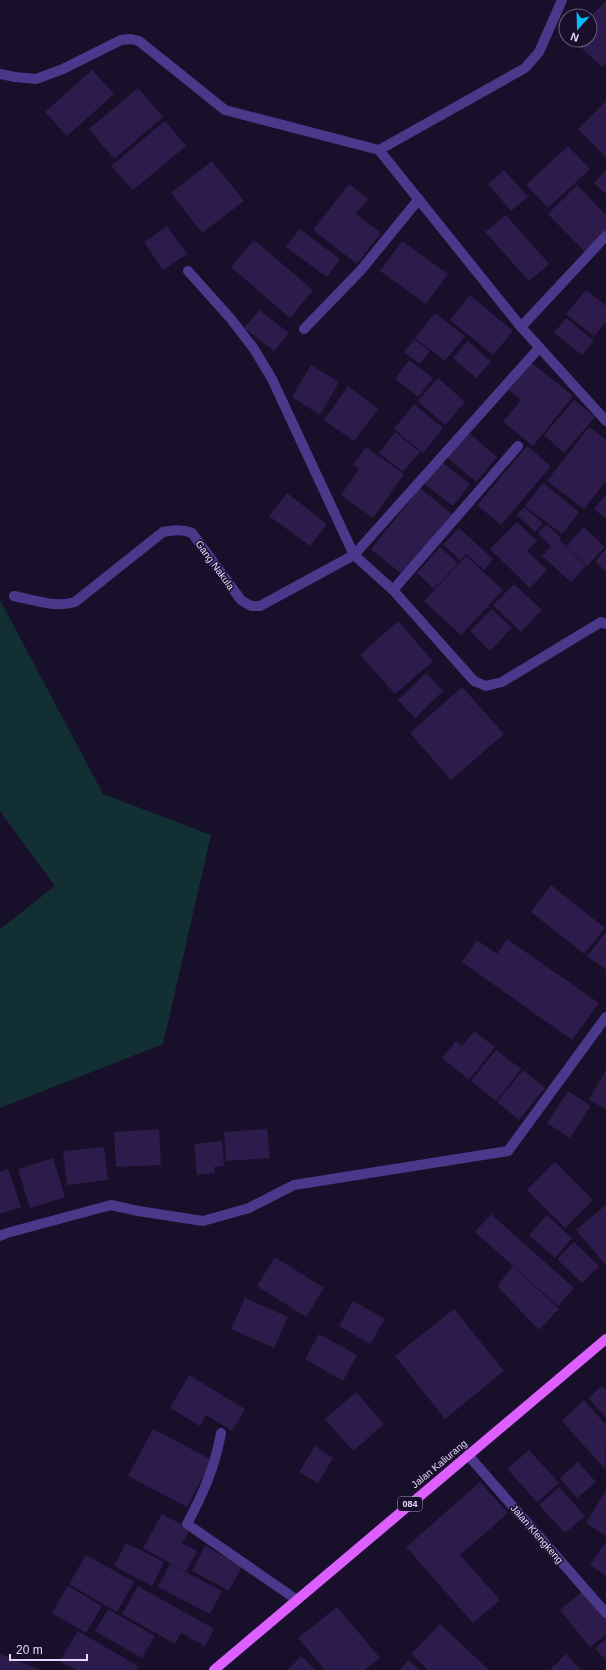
<svg xmlns="http://www.w3.org/2000/svg" width="606" height="1670" viewBox="0 0 606 1670" font-family="Arial,sans-serif">
<rect width="100%" height="100%" fill="#180f2a"/>
<polygon fill="#122f34" points="0,600 103,794 211,835 163,1044 0,1108 0,929 55,886 0,811"/>
<g fill="#2d1b4b">
<polygon points="606,1 606,63 602,67 573,40 590,40 590,17"/>
<polygon points="92,70 114,94 67,136 45,112"/>
<polygon points="138,88 163,117 114,159 89,129"/>
<polygon points="606,101 606,157 578,129"/>
<polygon points="165,121 186,146 133,190 111,166"/>
<polygon points="568,146 590,169 548,208 526,185"/>
<polygon points="212,161 244,201 202,233 171,193"/>
<polygon points="504,170 528,197 511,211 488,184"/>
<polygon points="606,170 606,194 594,183"/>
<polygon points="349,184 368,199 356,214 381,233 357,264 313,230"/>
<polygon points="577,185 606,215 606,234 586,253 548,214"/>
<polygon points="506,215 549,264 529,281 485,232"/>
<polygon points="167,226 187,254 163,270 144,242"/>
<polygon points="300,229 340,259 327,277 286,247"/>
<polygon points="254,240 313,290 290,318 231,267"/>
<polygon points="402,241 448,274 426,304 380,271"/>
<polygon points="586,290 606,306 606,322 594,336 566,314"/>
<polygon points="470,295 513,331 493,355 450,320"/>
<polygon points="259,310 289,333 274,351 244,328"/>
<polygon points="435,313 465,336 445,361 415,338"/>
<polygon points="566,318 594,341 582,355 554,333"/>
<polygon points="414,339 430,351 420,364 404,352"/>
<polygon points="468,341 491,362 476,378 453,358"/>
<polygon points="409,360 433,378 418,397 395,379"/>
<polygon points="531,362 573,396 533,446 503,422 521,400 509,390"/>
<polygon points="311,365 339,382 320,415 292,397"/>
<polygon points="438,378 465,402 445,425 418,401"/>
<polygon points="348,386 378,409 354,441 324,420"/>
<polygon points="574,400 595,417 564,453 544,435"/>
<polygon points="414,404 443,428 423,453 394,429"/>
<polygon points="589,427 606,440 606,481 584,509 547,481"/>
<polygon points="395,432 420,452 403,472 379,453"/>
<polygon points="468,432 497,457 476,482 447,457"/>
<polygon points="527,446 551,466 501,525 477,505"/>
<polygon points="366,447 404,474 373,518 341,495 359,469 353,465"/>
<polygon points="441,462 470,484 453,506 424,484"/>
<polygon points="543,483 579,512 562,534 525,506"/>
<polygon points="420,488 452,514 403,575 371,549"/>
<polygon points="287,493 327,524 310,546 269,516"/>
<polygon points="606,495 606,519 594,509"/>
<polygon points="524,507 543,523 535,532 517,515"/>
<polygon points="517,522 537,541 527,551 547,570 530,588 490,549"/>
<polygon points="546,524 561,538 559,540 586,566 571,582 542,556 551,546 538,533"/>
<polygon points="584,527 605,547 587,566 566,546"/>
<polygon points="459,528 493,559 484,570 466,554 460,560 443,545"/>
<polygon points="440,547 458,563 434,589 417,573"/>
<polygon points="606,549 606,571 595,562"/>
<polygon points="466,556 503,590 461,635 424,601"/>
<polygon points="514,584 542,610 521,632 493,605"/>
<polygon points="492,609 512,628 490,651 470,631"/>
<polygon points="398,621 433,661 395,694 360,655"/>
<polygon points="426,673 443,691 415,718 398,700"/>
<polygon points="462,687 504,734 451,780 410,733"/>
<polygon points="551,885 605,928 584,954 531,912"/>
<polygon points="606,932 606,970 587,956"/>
<polygon points="507,939 599,1003 572,1040 462,962 477,940 497,954"/>
<polygon points="474,1031 495,1047 469,1080 442,1058 456,1041 462,1046"/>
<polygon points="496,1050 521,1069 496,1101 471,1081"/>
<polygon points="523,1070 545,1088 519,1120 497,1102"/>
<polygon points="606,1070 606,1109 589,1100"/>
<polygon points="568,1091 591,1106 570,1138 547,1123"/>
<polygon points="159,1129 161,1165 116,1167 114,1132"/>
<polygon points="267,1129 270,1158 226,1161 224,1132"/>
<polygon points="222,1141 224,1166 214,1167 215,1173 197,1175 194,1144"/>
<polygon points="104,1147 108,1180 67,1185 63,1151"/>
<polygon points="53,1158 65,1197 30,1208 18,1169"/>
<polygon points="555,1162 593,1200 565,1228 527,1190"/>
<polygon points="8,1169 21,1207 0,1214 0,1172"/>
<polygon points="606,1205 606,1265 576,1230"/>
<polygon points="491,1214 574,1288 558,1306 475,1232"/>
<polygon points="547,1215 572,1238 555,1258 529,1235"/>
<polygon points="574,1242 599,1266 582,1283 557,1259"/>
<polygon points="275,1257 324,1288 306,1317 257,1286"/>
<polygon points="513,1266 559,1309 539,1330 497,1286"/>
<polygon points="245,1298 288,1317 274,1348 231,1329"/>
<polygon points="353,1301 385,1319 370,1344 339,1326"/>
<polygon points="454,1309 504,1371 445,1419 395,1356"/>
<polygon points="319,1334 357,1355 343,1381 305,1359"/>
<polygon points="189,1375 245,1409 232,1431 206,1415 200,1426 170,1408"/>
<polygon points="602,1386 606,1390 606,1418 588,1398"/>
<polygon points="356,1392 384,1424 353,1451 325,1419"/>
<polygon points="584,1400 606,1425 605,1469 562,1421"/>
<polygon points="153,1429 212,1460 187,1507 128,1476"/>
<polygon points="315,1446 333,1458 318,1483 299,1472"/>
<polygon points="529,1450 559,1483 537,1502 507,1469"/>
<polygon points="578,1462 596,1482 577,1498 560,1478"/>
<polygon points="480,1482 508,1513 460,1555 500,1600 473,1623 406,1547"/>
<polygon points="559,1487 585,1516 565,1533 539,1505"/>
<polygon points="606,1490 606,1536 586,1523"/>
<polygon points="162,1514 190,1529 182,1543 197,1551 186,1572 143,1548"/>
<polygon points="606,1542 606,1576 590,1565"/>
<polygon points="126,1543 164,1562 152,1586 114,1566"/>
<polygon points="205,1546 242,1566 229,1591 192,1571"/>
<polygon points="86,1555 134,1582 117,1612 69,1584"/>
<polygon points="170,1564 222,1591 210,1614 158,1587"/>
<polygon points="68,1586 102,1606 86,1633 52,1613"/>
<polygon points="138,1586 214,1629 205,1646 181,1633 175,1644 122,1614"/>
<polygon points="584,1590 606,1617 606,1635 590,1647 560,1610"/>
<polygon points="337,1607 380,1658 365,1670 325,1670 298,1638"/>
<polygon points="108,1609 155,1636 142,1658 95,1631"/>
<polygon points="440,1624 489,1670 428,1670 411,1654"/>
<polygon points="78,1631 138,1666 136,1670 76,1670 60,1661"/>
<polygon points="606,1639 606,1661 595,1648"/>
<polygon points="0,1654 33,1667 40,1670 0,1670"/>
<polygon points="566,1654 581,1670 550,1670"/>
<polygon points="301,1656 316,1670 288,1670"/>
<polygon points="409,1660 420,1670 400,1670"/>
</g>
<g fill="none" stroke-linecap="round" stroke-linejoin="round">
<g stroke="#4a398a" stroke-width="10">
<polyline points="0,74 15,77 36,79 63,69 121,40 131,39 139,41 225,110 379,150 525,68 539,52 562,0"/>
<polyline points="379,150 521,327"/>
<polyline points="606,236 521,327 606,421"/>
<polyline points="188,271 231,319 254,349 272,379 354,555 393,590 474,681 486,686 502,682 601,622 606,624"/>
<polyline points="304,329 361,270 419,199"/>
<polyline points="393,590 518,446"/>
<path d="M14 596C34 600 55 608 75 602L163 532C174 530 182 529 192 533L241 600 251 606H260L354 555 539 348"/>
<polyline points="0,1236 7,1233 111,1205 138,1211 203,1221 249,1208 294,1185 508,1151 606,1017"/>
<path d="M221 1433C215 1467 203 1494 187 1524L297 1600"/>
<polyline points="468,1455 606,1613"/>
</g>
<polyline stroke="#de5fff" stroke-width="10" points="214,1670 606,1339"/>
</g>
<g text-anchor="middle" dominant-baseline="central" stroke-width="3" stroke-linejoin="round" paint-order="stroke">
<rect fill="#180f2a" stroke="#a69cbf" stroke-width="1" x="398" y="1497" width="24" height="14" rx="3"/>
<g font-size="9" font-weight="bold" fill="#e3d8ff">
<text x="410" y="1504">084</text>
</g>
<g font-size="10" fill="#e3d8ff" stroke="#180f2a">
<text transform="translate(215 565) rotate(54)">Gang Nakula</text>
<text transform="translate(439 1464) rotate(-40)">Jalan Kaliurang</text>
<text transform="translate(537 1534) rotate(49)">Jalan Klengkeng</text>
</g>
</g>
<g transform="translate(578 28) rotate(200)"><circle r="19" fill="#180f2a" stroke="#695f7f"/>
<path d="M0-3L7 15L0 10L-7 15Z" fill="#04bcff"/>
<text y="-6" font-size="11" font-weight="bold" text-anchor="middle" fill="#e3d8ff">N</text>
</g>
<path d="M10 1654v6h77v-6" fill="none" stroke="#e3d8ff" stroke-width="2"/>
<text x="16" y="1654" font-size="12" fill="#e3d8ff" stroke="#180f2a" stroke-width="3" paint-order="stroke">20 m</text>
</svg>
